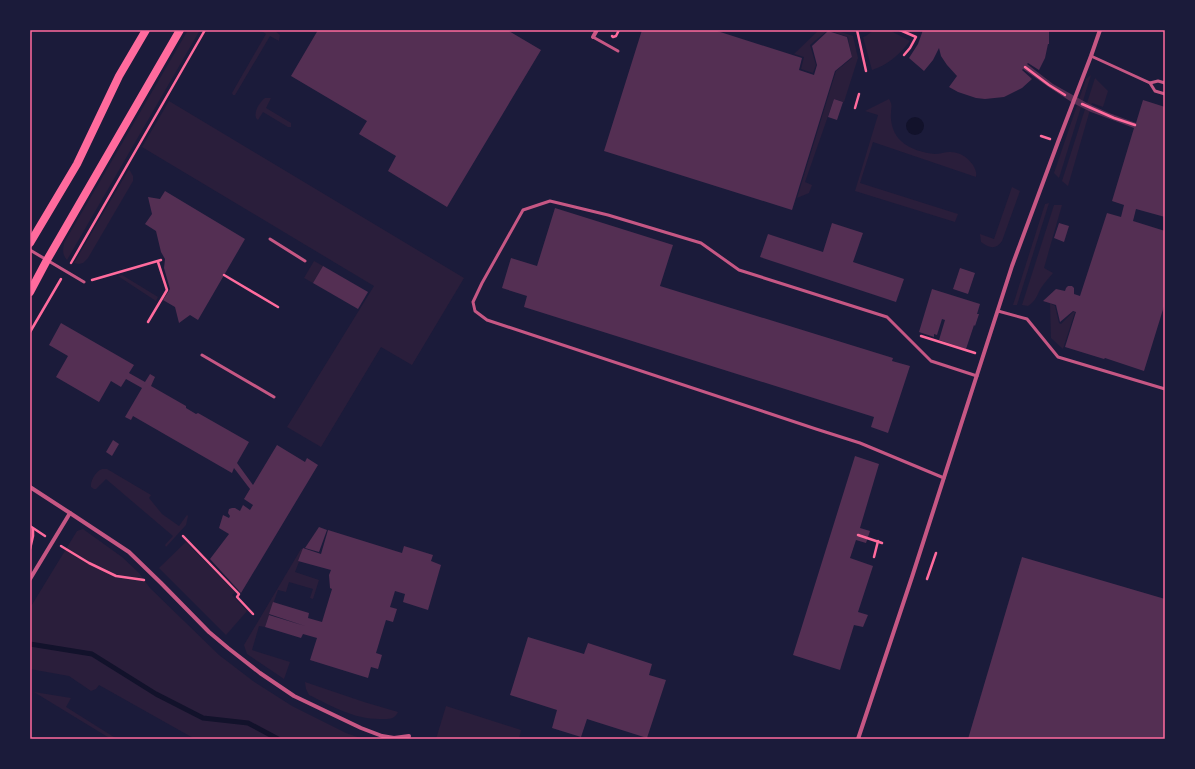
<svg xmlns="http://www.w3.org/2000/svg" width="1195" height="769" viewBox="0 0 1195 769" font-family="'Open Sans',sans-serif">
<rect width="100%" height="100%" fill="#1b1b3a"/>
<g fill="#2a1e3b">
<path d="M188 30H200L67 260C62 254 63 250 64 243Z"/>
<polygon points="260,30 274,30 280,35 279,41 270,36 235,95 233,95 232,93 266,34"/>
<polygon points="819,30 835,30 853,36 858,58 844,102 834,99 805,182 812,185 809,193 797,198 836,71 852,58 848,37 828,30 810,45 816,65 813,73 801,69 804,57 794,54"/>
<path d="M874 30H889L910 41C900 54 888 65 872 70L863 37 866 36Z"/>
<polygon points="1091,75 1059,178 1054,173 1086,79"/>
<polygon points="1095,78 1108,91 1103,107 1092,103 1068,186 1062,181"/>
<path d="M265 98H271L266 108 291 123V127H288L263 112 258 120 256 118C254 111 259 103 265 98Z"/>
<path d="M889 99C893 106 891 106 891 113 890 123 894 135 901 141 909 149 924 153 935 154 940 154 945 152 950 152 960 152 967 157 973 165 975 169 977 172 976 177L873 142 860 183 958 214 955 222 855 191 878 115 865 111Z"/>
<polygon points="169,101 464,278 412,365 381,347 321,447 287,427 374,286 142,147"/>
<polygon points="129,169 133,176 133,181 88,258 83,263 79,264 74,263"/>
<path d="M1012 187 1020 191 1002 241C996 250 989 248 981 242L980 234 994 239Z"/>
<polygon points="1049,203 1017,305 1013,305 1045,204"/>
<path d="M1054 205H1062L1044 268 1053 273C1049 278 1044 283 1041 288 1037 295 1036 301 1028 306L1022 305Z"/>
<polygon points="314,261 323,266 313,283 304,278"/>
<polygon points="122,275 158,297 156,301 118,276"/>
<polygon points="1050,303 1055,306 1059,323 1061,324 1073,312 1075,312 1063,349 1051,338"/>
<path d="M102 469H107L151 495 149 498 162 514 179 526 187 515 188 516 186 525 166 547 165 545 173 536 106 479 96 489H94L91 487C90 481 96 471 102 469Z"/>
<polygon points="83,529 122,557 139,573 150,588 219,655 253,681 292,706 346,733 363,739 195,739 99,685 96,689 91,691 69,676 30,669 30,608 77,531"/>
<polygon points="186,542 235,592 232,595 247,611 226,635 159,568"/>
<polygon points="301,549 304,549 295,572 319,580 313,599 310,598 313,589 289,582 286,592 278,590 265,627 259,626 252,650 290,662 284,679 247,654 244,645"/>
<path d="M305 682 364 702 398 712C394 720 389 719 380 719 353 719 332 706 309 695L306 689Z"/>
<polygon points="34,692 71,698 66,707 117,739 111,739"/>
<polygon points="446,706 521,730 519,739 436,739"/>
</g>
<circle fill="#12122b" cx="915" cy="126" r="9"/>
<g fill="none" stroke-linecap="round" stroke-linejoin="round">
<polyline stroke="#12122b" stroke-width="5" points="30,644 92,654 156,694 203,718 248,723 278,739"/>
</g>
<g fill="#542f53">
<polygon points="318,30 507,30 541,50 447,207 388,171 396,156 359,134 367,121 291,76"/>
<polygon points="642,30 714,30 802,58 799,70 814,75 817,65 812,46 828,31 847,37 852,57 835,71 792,210 604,151"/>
<polygon points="923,30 1049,30 1049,44 1048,44 1045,58 1039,70 1028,63 1027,64 1053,84 1087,103 1109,113 1136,123 1143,100 1165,107 1165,217 1136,209 1133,221 1165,231 1165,303 1144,371 1105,358 1104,359 1065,347 1076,312 1073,311 1060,322 1056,305 1043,301 1056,289 1065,291 1066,288 1068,286 1072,286 1074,288 1074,294 1080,296 1107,213 1121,217 1124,205 1112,201 1134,128 1091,112 1073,103 1050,88 1023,69 1022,70 1032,79 1022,88 1004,97 985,99 976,98 958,92 949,87 957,76 947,65 941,56 939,48 933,60 924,71 909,58 918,44"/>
<polygon points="834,99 843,102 837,120 828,117"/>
<polygon points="165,191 245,239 198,320 190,315 179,323 175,307 163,300 170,289 164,268 165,259 161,252 156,231 145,224 152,214 148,197 160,199"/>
<polygon points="555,208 673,245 660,286 893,358 892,361 910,366 888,433 871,427 874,417 524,307 527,296 502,288 511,258 537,266"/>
<polygon points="832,223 863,233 853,262 904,279 896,302 760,257 768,234 823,252"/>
<polygon points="1059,223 1069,226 1064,242 1054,238"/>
<polygon points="323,266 368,292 358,309 313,283"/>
<polygon points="960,268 975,273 968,294 953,289"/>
<polygon points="932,289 980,304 977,314 979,314 975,326 974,325 966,349 939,340 945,320 942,319 937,335 934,334 934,337 919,332"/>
<polygon points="61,323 134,365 129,373 145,382 150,374 155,377 151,386 186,406 186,408 196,414 198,413 249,442 237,463 253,485 277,445 305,462 307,458 318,465 241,593 210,559 229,534 219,528 223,515 229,518 230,516 228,513 229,509 232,508 235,508 240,511 243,505 250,510 253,505 244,499 250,489 234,468 232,473 133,416 131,420 125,417 142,388 126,379 121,387 111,381 99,402 56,377 68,356 49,345"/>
<polygon points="113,440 119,444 112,456 106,452"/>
<polygon points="855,456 879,464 860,528 870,531 866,543 856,540 850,558 873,566 858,612 868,615 863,627 854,625 840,670 793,655"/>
<polygon points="319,527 327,530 319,552 305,548"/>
<polygon points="328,530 402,553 404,546 433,555 431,561 441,565 428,610 403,602 405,594 395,591 390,607 397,609 393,622 386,620 376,653 382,655 378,669 371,667 368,678 310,660 317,638 303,634 301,638 265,627 269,615 305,626 269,614 273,602 309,613 308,618 322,622 332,589 330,588 329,575 331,570 298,561 303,548 321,554"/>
<polygon points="1022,557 1165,599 1165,739 968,739"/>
<polygon points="528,637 584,654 588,643 652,664 649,675 666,680 647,738 587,719 581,737 552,728 557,710 510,695"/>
</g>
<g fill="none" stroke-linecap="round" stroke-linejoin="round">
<g stroke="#ff6b9d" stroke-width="2.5">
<polyline points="857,30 866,71"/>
<polyline points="900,30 916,37 910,48 904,55"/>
<polyline points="612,36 613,37 616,36 619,30"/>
<polyline points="1025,67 1049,85 1065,95"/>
<polyline points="1082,104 1114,118 1135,125"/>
<polyline points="855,108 859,94"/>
<polyline points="1041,136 1050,139"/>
<polyline points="71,263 205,30"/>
<polyline points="224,275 278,307"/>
<polyline points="92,280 161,260"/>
<polyline points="148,322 167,290 158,262"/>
<polyline points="30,332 61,279"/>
<polyline points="921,336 975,353"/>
<polyline points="30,526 45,536"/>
<polyline points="858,535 882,543"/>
<polyline points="183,536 239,594 237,597 253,614"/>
<polyline points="61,546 89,563 116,576 144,580"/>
<polyline points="30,549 33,536 33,529"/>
<polyline points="874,557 878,541"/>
<polyline points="927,579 936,553"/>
</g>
<g stroke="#c65784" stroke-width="3">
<polyline points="593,37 618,51"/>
<polyline points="1091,56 1150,83 1155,91 1165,94"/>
<polyline points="1150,83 1158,81 1165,83"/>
<polyline points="270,239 305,261"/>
<polyline points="30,250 84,282"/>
<polyline points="998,311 1027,319 1058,357 1165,389"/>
<polyline points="202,355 274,397"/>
<polyline points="944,478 860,443 816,429 765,412 487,320 475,311 473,302 482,283 523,210 550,201 608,215 701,243 739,270 887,317 931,361 977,376"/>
</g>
<g stroke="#c65784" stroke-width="4">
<polyline points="593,37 597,30"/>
<polyline points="30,487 70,513 129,552 161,583 209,632 228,648 260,673 294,696 361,728 382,736 394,738 409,736"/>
<polyline points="30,579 70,513"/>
<polyline points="858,739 912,577 1012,266 1058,142 1091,56 1100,30"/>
</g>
<g stroke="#ff6b9d" stroke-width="8">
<polyline points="30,243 77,164 119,76 146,30"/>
<polyline points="30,292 47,260 180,30"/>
</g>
</g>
<rect width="1195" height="769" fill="none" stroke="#1b1b3a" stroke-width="62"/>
<rect x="31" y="31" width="1133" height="707" fill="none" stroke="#ff6b9d" stroke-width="1.5"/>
</svg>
